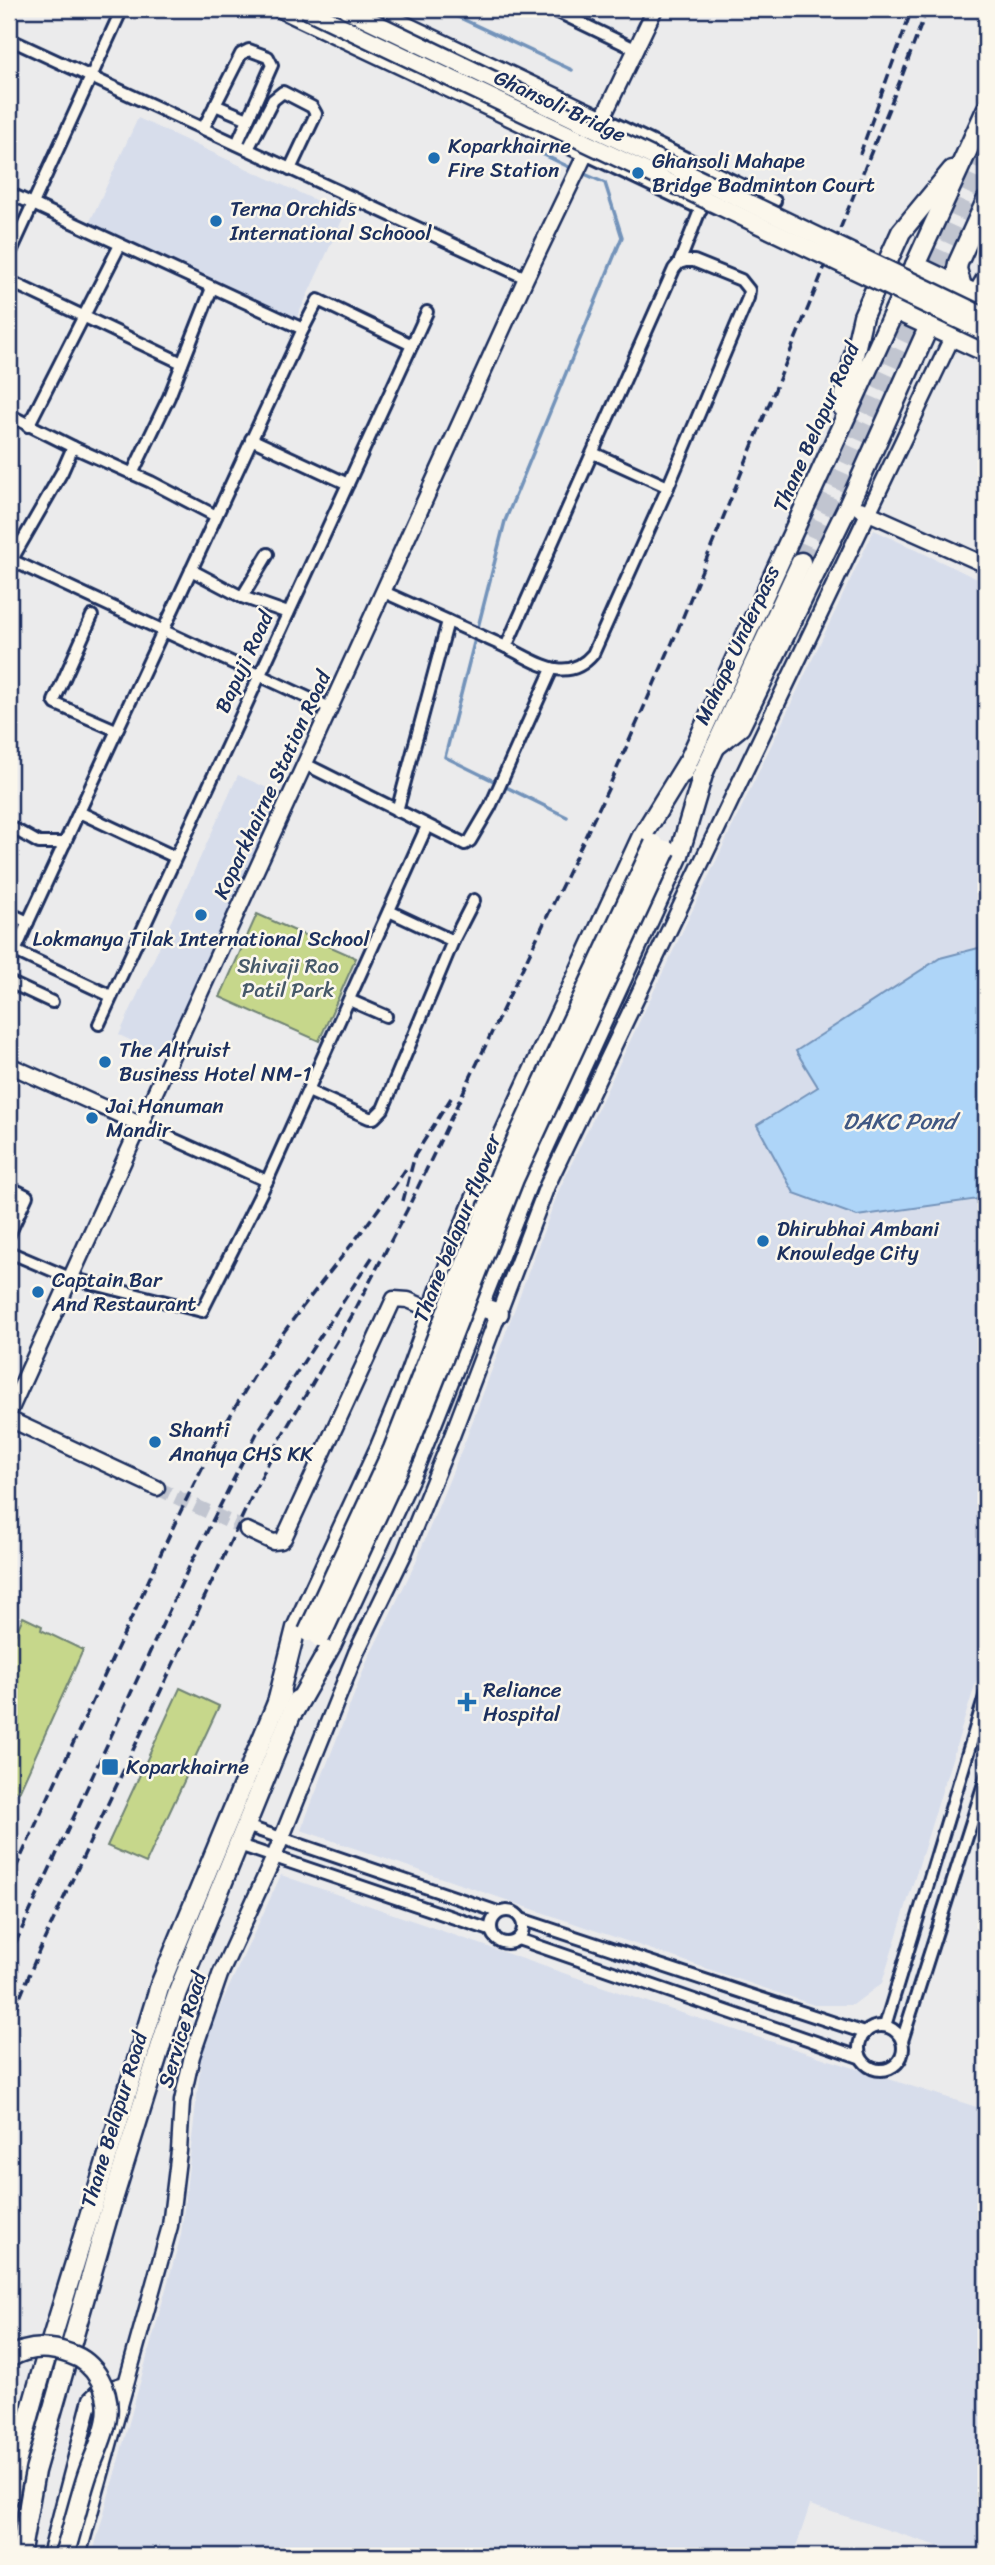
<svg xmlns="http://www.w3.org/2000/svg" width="995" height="2565" viewBox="0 0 995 2565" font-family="Sriracha,sans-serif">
<rect width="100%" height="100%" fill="#ebebec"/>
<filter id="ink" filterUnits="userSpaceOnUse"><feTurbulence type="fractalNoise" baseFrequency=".0143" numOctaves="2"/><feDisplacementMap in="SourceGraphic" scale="14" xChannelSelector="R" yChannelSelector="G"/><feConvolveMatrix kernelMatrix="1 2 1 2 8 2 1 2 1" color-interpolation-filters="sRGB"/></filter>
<g filter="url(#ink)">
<g fill="#d7ddeb">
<polygon points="138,118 345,214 294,324 87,228"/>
<polygon points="874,530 986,583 986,1650 882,1983 853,2005 814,2005 301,1830 368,1659 414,1566 466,1439 559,1190"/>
<polygon points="238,775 283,795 165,1056 119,1035"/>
<polygon points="281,1875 644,2001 986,2110 986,2556 939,2556 944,2548 810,2505 793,2556 92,2556 181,2235 203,2043"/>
</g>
<g fill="#c6d78b" stroke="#708374" stroke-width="2">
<polygon points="257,914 356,958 319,1041 220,997"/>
<polygon points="23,1617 42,1626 41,1630 83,1650 19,1792 9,1788 9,1648"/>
<polygon points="180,1688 219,1706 146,1863 107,1846"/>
</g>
<polygon fill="#aed5f8" stroke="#7393ba" stroke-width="2" points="986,946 986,1198 857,1216 794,1193 757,1125 818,1087 796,1051 940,958"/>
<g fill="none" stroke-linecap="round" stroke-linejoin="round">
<g stroke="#7393ba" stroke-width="3.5">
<polyline points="441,9 572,70"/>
<polyline points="534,150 573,169"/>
<polyline points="567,817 445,757 505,521 622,237 605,183 580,172"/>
</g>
<polyline stroke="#c1c5d0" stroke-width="14" stroke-dasharray="14 7" stroke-linecap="butt" points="157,1488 247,1530"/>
<polyline stroke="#c1c5d0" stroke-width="18" stroke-dasharray="18 9" stroke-linecap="butt" points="801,562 986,155"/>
<defs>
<g id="minor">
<polyline points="552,9 637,50"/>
<polyline points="9,39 526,278"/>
<polyline points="215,105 248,119"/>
<polyline points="603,118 775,201"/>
<polyline points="203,129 241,54 249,50 268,57 272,65 237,144"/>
<polyline points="248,149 273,100 283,92 312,107 316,114 290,169"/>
<polyline points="585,154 701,209"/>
<polyline points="9,193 303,329 28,922 9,913"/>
<polyline points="9,256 122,9"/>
<path d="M686 261H694L741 280 749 290 748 298 668 487 593 654C566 686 536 661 506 647L674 269 679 263Z"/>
<polyline points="679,263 703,203"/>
<polyline points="9,281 182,363"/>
<polyline points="303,329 318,300 412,345 427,312"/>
<polyline points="9,415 73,447"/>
<polyline points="28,426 120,245"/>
<polyline points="251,439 348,484"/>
<polyline points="593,453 668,487"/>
<polyline points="132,474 169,397 212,288"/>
<polyline points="9,559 330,708"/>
<polyline points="11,561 62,472 73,447 151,482 216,516"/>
<polyline points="191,570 242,597 288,613"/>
<polyline points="384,592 506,647"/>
<polyline points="242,597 268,554"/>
<polyline points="92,616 54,701 56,704 116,730"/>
<polyline points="305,764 465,844 470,841 490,807 552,669"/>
<polyline points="397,811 448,621"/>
<polyline points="79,812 175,857"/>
<polyline points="9,826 39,843 65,843"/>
<polyline points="453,941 474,900"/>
<polyline points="15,951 111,996"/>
<polyline points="9,965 28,922"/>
<polyline points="9,982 52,1002"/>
<polyline points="349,1000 386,1016"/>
<polyline points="99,1024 412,345"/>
<polyline points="308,1091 369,1118 374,1118 383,1109 453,941 389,911"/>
<polyline points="140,1124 267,1181 427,826"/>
<polyline points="9,1187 27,1196 9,1235"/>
<polyline points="9,1252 70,1278 202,1311 267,1181"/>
<polyline points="246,1826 498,1912"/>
<polyline points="239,1845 490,1930"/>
<circle cx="507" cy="1927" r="16"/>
<polyline points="521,1919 865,2033"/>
<polyline points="518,1939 859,2057"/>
<polyline points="885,2026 986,1693"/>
<circle cx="881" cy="2048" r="22"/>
<polyline points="902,2041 986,1777"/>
</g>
<g id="tertiary">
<polyline points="278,9 585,154"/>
<polyline points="374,9 603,118"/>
<polyline points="970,303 986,275"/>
<polyline points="860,509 986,565"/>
<polyline points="9,1065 140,1124"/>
<polyline points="9,1413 526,278 655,9"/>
<polyline points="9,1419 157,1488"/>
<polyline points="247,1530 273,1542 281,1541 284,1538 394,1299 408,1300 441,1314"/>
<polyline points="50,2556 91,2399 98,2392 125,2384"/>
<polyline points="78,2556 170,2226 179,2151 182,2101 192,2056 220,1975 274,1857 356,1653 404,1554 452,1436 547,1186 957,327"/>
</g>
<g id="primary">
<polyline points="915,265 986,299"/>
<polyline points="962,287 957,269 958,263 986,201"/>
<polyline points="895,310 986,352"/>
<polyline points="842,407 863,316 901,232 952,170"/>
<polyline points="715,747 740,727 849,504 929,326"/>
<polyline points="683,773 986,110"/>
<polyline points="700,780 801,562"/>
<polyline points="469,1303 499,1313"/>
<polyline points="277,1703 296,1628 380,1447 404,1389 457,1243 488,1168 641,838 687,763"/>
<polyline points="294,1711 332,1644 416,1464 527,1185 679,855 704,771"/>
<polyline points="9,2497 16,2463 41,2374 160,1985 281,1693"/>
<polyline points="20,2556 35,2471 111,2206 169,2019 178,1992 297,1700"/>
</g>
</defs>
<use href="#minor" stroke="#1b2f5e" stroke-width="16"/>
<use href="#tertiary" stroke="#1b2f5e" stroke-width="19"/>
<use href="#primary" stroke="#1b2f5e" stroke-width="23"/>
<use href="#minor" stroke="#fbf7ec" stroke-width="10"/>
<use href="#tertiary" stroke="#fbf7ec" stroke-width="14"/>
<use href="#primary" stroke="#fbf7ec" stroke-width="18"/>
<g stroke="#1b2f5e" stroke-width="3.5" stroke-dasharray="10 5" stroke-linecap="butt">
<polyline points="860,154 912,9"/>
<polyline points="403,1201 415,1155 453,1095"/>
<path d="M9 1883C51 1791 93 1700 136 1608 171 1531 206 1453 251 1381 297 1305 360 1242 407 1167"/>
<polyline points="9,1957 190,1565 257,1433 373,1256"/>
<polyline points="9,2024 39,1951 251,1498 280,1439 353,1314 407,1210 608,789 676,634 902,76 927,9"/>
</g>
<defs>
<g id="secondary-bridge">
<polyline points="305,9 986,333"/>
<polyline points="346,9 986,317"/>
</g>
<g id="primary-bridge">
<polyline points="308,1632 393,1449 501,1173 654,844"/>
<polyline points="320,1638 405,1455 514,1179 666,850"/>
<path d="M9 2358C28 2346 49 2346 70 2354 96 2362 111 2392 107 2418 104 2439 92 2459 86 2479 78 2504 72 2530 64 2556"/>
</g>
</defs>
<use href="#secondary-bridge" stroke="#1b2f5e" stroke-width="21" stroke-linecap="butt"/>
<use href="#primary-bridge" stroke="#1b2f5e" stroke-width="23" stroke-linecap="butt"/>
<use href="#secondary-bridge" stroke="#fbf7ec" stroke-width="16"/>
<use href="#primary-bridge" stroke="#fbf7ec" stroke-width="18"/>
</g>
</g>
<g fill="#1f6fb2" stroke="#fbf7ec" stroke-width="2.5">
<circle cx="434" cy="158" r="7"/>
<circle cx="638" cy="173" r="7"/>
<circle cx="216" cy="221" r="7"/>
<circle cx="201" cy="915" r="7"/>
<circle cx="105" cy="1062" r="7"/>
<circle cx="92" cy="1118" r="7"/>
<circle cx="763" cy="1241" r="7"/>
<circle cx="38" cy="1292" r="7"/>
<circle cx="155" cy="1442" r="7"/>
<path d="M463.5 1691.5h7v7h7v7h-7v7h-7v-7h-7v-7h7z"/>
<rect x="101" y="1758" width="18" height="18" rx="3.5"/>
</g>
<g text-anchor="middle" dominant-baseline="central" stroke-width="5" stroke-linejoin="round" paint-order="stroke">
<g font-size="21" fill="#1b2f5e" stroke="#fbf7ec">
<text transform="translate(560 106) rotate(25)">Ghansoli Bridge</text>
<text transform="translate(816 427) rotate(-66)">Thane Belapur Road</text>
<text transform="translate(737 645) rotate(-65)">Mahape Underpass</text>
<text transform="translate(244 662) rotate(-65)">Bapuji Road</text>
<text transform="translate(272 785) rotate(-65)">Koparkhairne Station Road</text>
<text transform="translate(457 1228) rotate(-68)">Thane belapur flyover</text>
<text transform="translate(182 2030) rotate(-73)">Service Road</text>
<text transform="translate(114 2120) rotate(-73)">Thane Belapur Road</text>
</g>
<g font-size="21" fill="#1b2f5e" stroke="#fbf7ec" text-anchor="start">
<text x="448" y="146">Koparkhairne<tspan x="448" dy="24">Fire Station</tspan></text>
<text x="652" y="161">Ghansoli Mahape<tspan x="652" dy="24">Bridge Badminton Court</tspan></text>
<text x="230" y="209">Terna Orchids<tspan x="230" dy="24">International Schoool</tspan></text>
<text x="201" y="939" text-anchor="middle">Lokmanya Tilak International School</text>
<text x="119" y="1050">The Altruist<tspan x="119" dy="24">Business Hotel NM-1</tspan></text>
<text x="106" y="1106">Jai Hanuman<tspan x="106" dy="24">Mandir</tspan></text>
<text x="777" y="1229">Dhirubhai Ambani<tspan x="777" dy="24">Knowledge City</tspan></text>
<text x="52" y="1280">Captain Bar<tspan x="52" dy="24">And Restaurant</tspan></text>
<text x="169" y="1430">Shanti<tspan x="169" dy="24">Ananya CHS KK</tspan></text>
<text x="483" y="1690">Reliance<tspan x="483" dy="24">Hospital</tspan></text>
<text x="126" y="1767">Koparkhairne</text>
</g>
<g font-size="21" fill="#465969" stroke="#fbf7ec">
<text x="288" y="966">Shivaji Rao<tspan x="288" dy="24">Patil Park</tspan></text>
</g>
<g font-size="23" font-style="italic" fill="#405884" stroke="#fbf7ec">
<text x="899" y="1121">DAKC Pond</text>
</g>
</g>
<rect width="995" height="2565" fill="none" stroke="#fbf7ec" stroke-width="35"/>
<rect x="18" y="18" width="960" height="2530" fill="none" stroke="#1b2f5e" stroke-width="2.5" filter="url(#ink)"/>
</svg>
